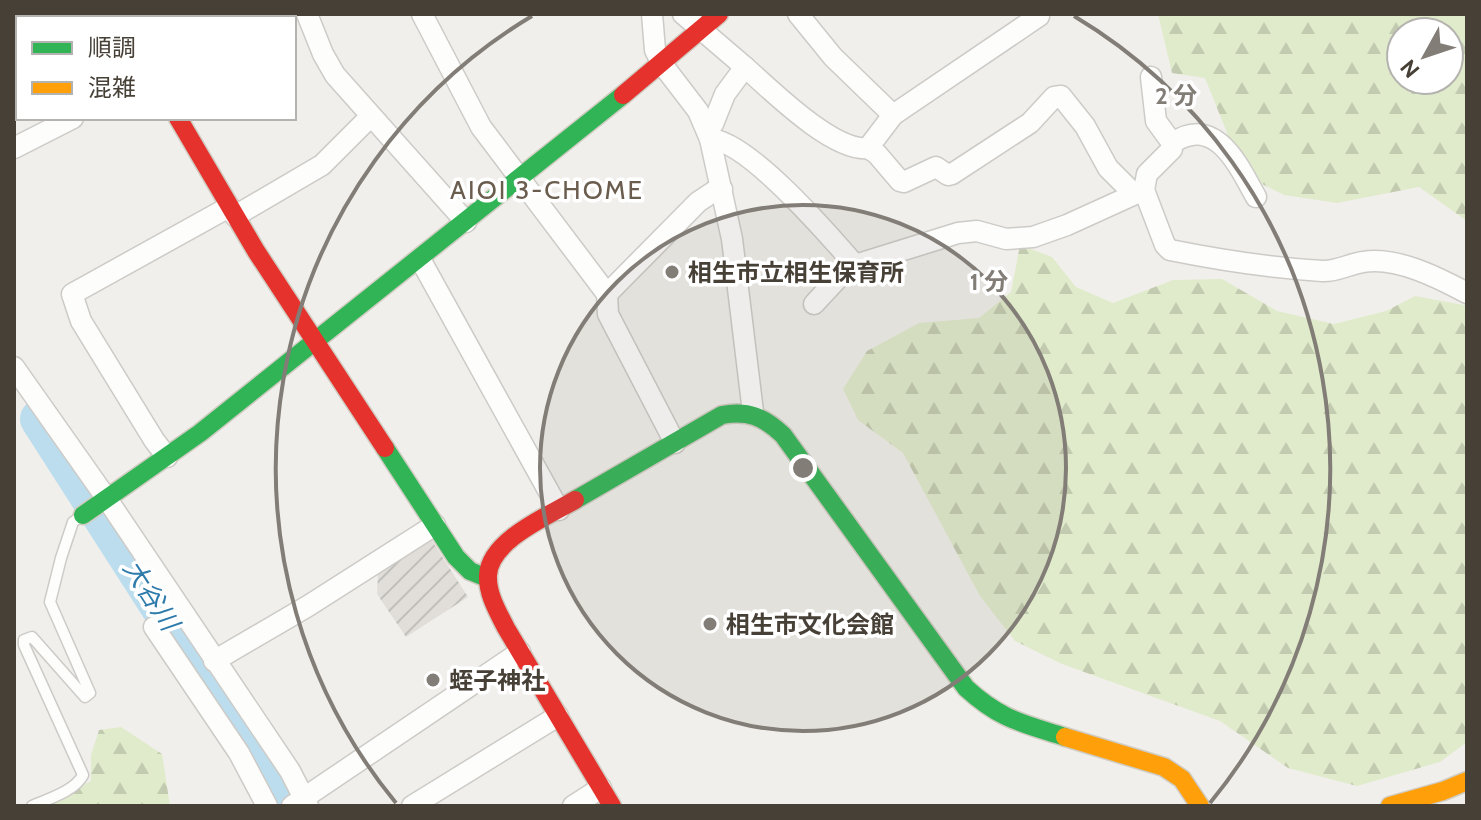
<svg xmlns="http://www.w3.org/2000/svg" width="1481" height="820" viewBox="0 0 1481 820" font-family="Cabin,'Noto Sans JP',sans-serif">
<defs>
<pattern id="industrial-furrows" width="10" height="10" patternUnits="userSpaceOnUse" patternTransform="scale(2)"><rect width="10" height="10" fill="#e1ded9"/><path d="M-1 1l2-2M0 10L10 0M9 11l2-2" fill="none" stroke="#c2c0bb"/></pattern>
<pattern id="forest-firs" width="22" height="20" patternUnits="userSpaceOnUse" patternTransform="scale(2)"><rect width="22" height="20" fill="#e0ebcb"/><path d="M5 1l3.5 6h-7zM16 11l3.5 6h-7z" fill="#c2cbaf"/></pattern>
</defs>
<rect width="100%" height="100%" fill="#f1efeb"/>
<polygon fill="url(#industrial-furrows)" points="429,536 468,597 406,637 377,594 378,574"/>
<g fill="url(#forest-firs)" fill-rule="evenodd">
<path d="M1158 14H1467V221L1419 187 1337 203 1284 195 1244 175 1205 78 1172 73ZM1401 32H1449V80H1401Z"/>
<polygon points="1020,245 1052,257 1076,287 1113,303 1173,280 1222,279 1277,311 1334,324 1386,311 1415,296 1464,305 1467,308 1467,742 1440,762 1357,786 1288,768 1220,721 1062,664 1015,641 980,596 903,453 858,420 843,389 867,351 919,323 979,318 1011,292"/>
<polygon points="121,727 162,754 170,806 44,806 91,781 91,755 99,730"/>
</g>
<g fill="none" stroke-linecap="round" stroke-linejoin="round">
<polyline stroke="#bcddee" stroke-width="40" points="40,419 288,806"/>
<defs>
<path id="lane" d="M32 806C48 799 75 791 83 775L24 645V640L32 637 85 697 90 693 50 602 61 558 73 522 83 515"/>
<g id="street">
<polyline points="118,14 120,18"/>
<polyline points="307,14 323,54 335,75 466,222"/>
<polyline points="422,14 481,127 607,294 608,314 675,443"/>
<polyline points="652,14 655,50 662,64 698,111 710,139 732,239 753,412"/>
<polyline points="683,14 745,67 725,94 713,124 707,127"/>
<polyline points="798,14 833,57 893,115"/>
<polyline points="216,18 222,14"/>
<path d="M745 67C771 90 833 152 868 148L893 115 1039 16"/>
<path d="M710 139C748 141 829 235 855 265"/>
<path d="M1172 143C1216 114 1238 165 1256 197"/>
<polyline points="14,148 73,118"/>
<polyline points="868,148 877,154 900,181 904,182 936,167 948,175 952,174 1030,123 1054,97 1061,96 1085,126 1108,168 1134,194"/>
<path d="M1144 190 1165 245 1170 250C1220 260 1271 268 1322 271 1336 272 1349 264 1363 262 1396 256 1439 278 1467 293"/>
<polyline points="235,216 322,165 370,117"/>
<polyline points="420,259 559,510"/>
<polyline points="607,294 698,202 713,192 722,189"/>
<polyline points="814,304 841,275 855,265 958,233 977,231 1006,239 1033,237 1067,225 1144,190 1147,174 1172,149 1172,143 1156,121 1151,77"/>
<polyline points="14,367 107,499 290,771 308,806"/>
<polyline points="167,457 154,440 81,321 72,294 229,207"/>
<polyline points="154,627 239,753 267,806"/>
<polyline points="214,661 308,606 435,525"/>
<polyline points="292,806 520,652"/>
<polyline points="412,806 558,716"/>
<polyline points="573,806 601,788"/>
</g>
<g id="fast">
<polyline points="385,448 456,557 470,571 487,578"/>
<path d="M575 500 722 415C748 410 764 417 783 435L966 688C1001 720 1022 723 1065 737"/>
<polyline points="83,515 200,433 623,95"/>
</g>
<g id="slow">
<polyline points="1065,737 1164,767 1182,779 1200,806"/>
<polyline points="1390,806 1443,791 1467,781"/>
</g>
<g id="jam">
<polyline points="623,95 719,14"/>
<polyline points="178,118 256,251 385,448"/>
<path d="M575 500C548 516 490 540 488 575 487 594 498 612 506 628L612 806"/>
</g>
</defs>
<use href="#lane" stroke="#cdcbc7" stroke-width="13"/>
<use href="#street" stroke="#cdcbc7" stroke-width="23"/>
<use href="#fast" stroke="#d0ccc2" stroke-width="21"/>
<use href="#slow" stroke="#d0ccc2" stroke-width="21"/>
<use href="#jam" stroke="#d0ccc2" stroke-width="21"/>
<use href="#lane" stroke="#fdfdfc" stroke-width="10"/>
<use href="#street" stroke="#fdfdfc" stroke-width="20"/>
<use href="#fast" stroke="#30b455" stroke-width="18"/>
<use href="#slow" stroke="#ff9f0a" stroke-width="18"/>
<use href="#jam" stroke="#e5322d" stroke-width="18"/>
</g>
<circle cx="803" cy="468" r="263" fill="#827d76" fill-opacity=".12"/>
<g fill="none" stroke="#827d76" stroke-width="4">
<circle cx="803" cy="468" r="263"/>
<path d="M396 803A527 527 0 0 1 532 16M1074 16A527 527 0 0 1 1210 803"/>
</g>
<g fill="#827d76" stroke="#fff" stroke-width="3">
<circle cx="672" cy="272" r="8"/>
<circle cx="710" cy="624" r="8"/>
<circle cx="433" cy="680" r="8"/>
</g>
<g text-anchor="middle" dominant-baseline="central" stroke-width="7" stroke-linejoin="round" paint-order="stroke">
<g font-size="24" font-weight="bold" fill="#474037" stroke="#fff" text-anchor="start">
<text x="688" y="272">相生市立相生保育所</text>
<text x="726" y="624">相生市文化会館</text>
<text x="449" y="680">蛭子神社</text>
</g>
<g font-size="26" letter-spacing="2" fill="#6a5d4e" stroke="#fff">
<text x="547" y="190">AIOI 3-CHOME</text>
</g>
<g font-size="26" font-style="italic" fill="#2e7bab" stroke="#fff">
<text transform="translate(151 595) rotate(57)">大谷川</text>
</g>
</g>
<circle cx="803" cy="468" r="12" fill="#827d76" stroke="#fff" stroke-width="4"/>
<g font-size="24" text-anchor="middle" font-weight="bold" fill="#827d76" stroke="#fff" stroke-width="7" stroke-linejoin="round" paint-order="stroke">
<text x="1176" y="104">2 分</text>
<text x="989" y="290">1 分</text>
</g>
<rect width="1481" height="820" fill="none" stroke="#474037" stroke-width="32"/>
<rect x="16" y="16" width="280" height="104" fill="#ffffff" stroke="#b5b3af" stroke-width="2"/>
<rect x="32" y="42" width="40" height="12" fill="#30b455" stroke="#b5b3af" stroke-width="2"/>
<text x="88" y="56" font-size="24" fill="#474037">順調</text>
<rect x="32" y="82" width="40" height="12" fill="#ff9f0a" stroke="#b5b3af" stroke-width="2"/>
<text x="88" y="96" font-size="24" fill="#474037">混雑</text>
<g transform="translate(1425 56) rotate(230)"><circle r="38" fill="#ffffff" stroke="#b5b3af" stroke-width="2"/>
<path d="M0-6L14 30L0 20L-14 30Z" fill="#827d76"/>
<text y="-12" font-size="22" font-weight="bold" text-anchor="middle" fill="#474037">N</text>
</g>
</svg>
